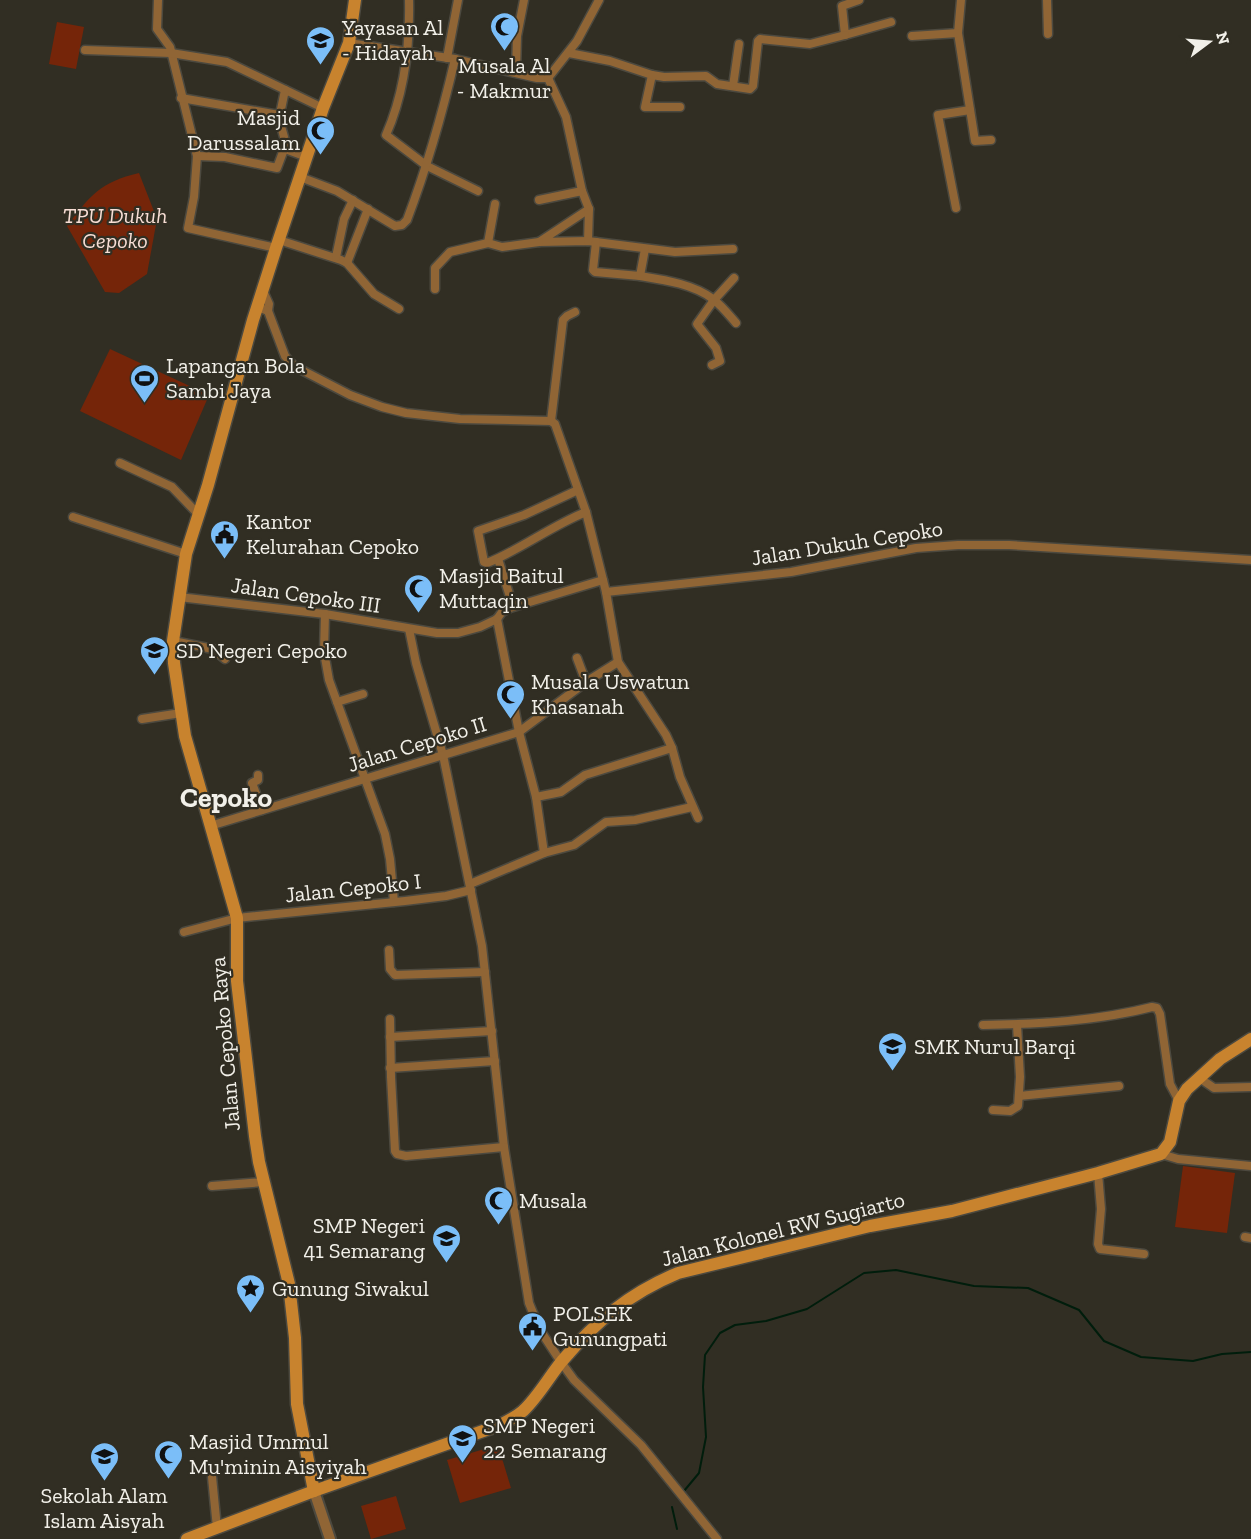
<svg xmlns="http://www.w3.org/2000/svg" width="1251" height="1539" viewBox="0 0 1251 1539" font-family="'Zilla Slab',serif">
<rect width="100%" height="100%" fill="#312e23"/>
<g fill="#752509">
<polygon points="57,22 84,27 76,69 49,64"/>
<path d="M139 173 157 219 147 274 119 293 105 292 67 226C90 195 101 182 139 173Z"/>
<polygon points="110,349 209,395 181,460 80,411"/>
<polygon points="1183,1166 1235,1173 1227,1233 1175,1227"/>
<polygon points="498,1445 511,1488 460,1503 447,1460"/>
<polygon points="396,1496 406,1529 371,1539 361,1506"/>
</g>
<g fill="none" stroke-linecap="round" stroke-linejoin="round">
<g stroke="#001d0c" stroke-width="2">
<polyline points="684,1491 699,1473 706,1437 703,1387 705,1355 720,1333 735,1325 766,1321 807,1309 864,1273 896,1270 974,1286 1028,1288 1079,1310 1104,1341 1141,1357 1193,1361 1222,1354 1251,1352"/>
<polyline points="672,1507 677,1529"/>
</g>
<defs>
<g id="minor">
<polyline points="158,0 157,29 170,47 197,156 194,197 188,228 276,248"/>
<path d="M409 0C410 47 405 92 386 135L427 166 478 191"/>
<polyline points="859,0 842,6 845,35 891,22"/>
<polyline points="961,0 958,33 975,141 991,140"/>
<polyline points="1047,0 1048,34"/>
<polyline points="912,36 958,33"/>
<polyline points="349,43 455,59 537,78 548,78 577,41 599,0"/>
<polyline points="85,50 171,53 227,62 323,108"/>
<polyline points="569,53 610,61 652,75 645,107 680,107"/>
<polyline points="447,58 458,0"/>
<polyline points="516,72 517,36 524,0"/>
<polyline points="652,75 664,77 706,76 717,84 750,89 753,86 758,41 760,39 810,44 845,35"/>
<polyline points="733,86 739,44"/>
<polyline points="181,98 279,115"/>
<polyline points="285,149 307,157"/>
<polyline points="197,156 225,157 277,168 286,144 279,119 285,90"/>
<path d="M300 177 337 191 395 226 402 225 407 220C427 167 442 115 455 59"/>
<polyline points="582,191 589,209 539,242 588,241 675,252 733,249"/>
<polyline points="539,200 582,191 566,117 548,78"/>
<polyline points="956,208 938,115 970,110"/>
<polyline points="279,240 341,260 347,263 374,294 399,309"/>
<polyline points="588,241 589,209"/>
<polyline points="596,242 593,270 595,272 640,276"/>
<polyline points="488,243 495,204"/>
<path d="M645 249 640 276C665 280 693 284 713 299 722 306 729 315 736 323"/>
<polyline points="336,257 344,219 353,200"/>
<polyline points="347,263 368,209"/>
<polyline points="435,289 435,268 450,252 488,243 502,247 539,242"/>
<polyline points="263,291 269,304 268,311"/>
<polyline points="258,307 268,311 285,356 294,366 350,395 382,407 406,413 460,419 551,421 555,424 586,512 606,592 618,662 666,735 672,748 680,777 698,818"/>
<polyline points="712,365 720,361 716,348 697,324 714,300 734,278"/>
<polyline points="551,421 563,320 567,316 575,312"/>
<polyline points="120,463 172,487 198,514"/>
<path d="M578 490 524 515 478 531 484 562 487 563C520 550 551 526 586 512"/>
<polyline points="73,517 186,554"/>
<polyline points="498,559 513,606"/>
<polyline points="606,592 791,572 916,548 958,545 1009,545 1251,560"/>
<polyline points="179,597 325,614 437,633 458,633 480,627 497,619"/>
<polyline points="325,614 324,652 329,680 385,834 390,859 394,902"/>
<polyline points="497,619 519,732 536,797 544,853"/>
<polyline points="497,619 502,612 510,608 603,580"/>
<polyline points="409,629 416,663 443,755 482,946 504,1147 529,1303 540,1330 561,1362 574,1380 641,1445 717,1539"/>
<polyline points="173,641 213,649 225,659"/>
<polyline points="577,658 586,682"/>
<polyline points="337,702 363,694"/>
<polyline points="142,719 181,713"/>
<polyline points="258,775 258,780 252,783 262,810"/>
<polyline points="536,797 561,792 585,775 672,748"/>
<polyline points="210,826 519,732 586,682 618,662"/>
<polyline points="470,884 544,853 574,845 606,822 635,820 692,807"/>
<polyline points="184,932 237,918 405,901 446,896 471,890"/>
<polyline points="389,950 390,969 395,975 485,972"/>
<polyline points="390,1019 391,1077 395,1151 397,1154 406,1156 504,1147"/>
<path d="M983 1025C1040 1024 1097 1021 1152 1007L1157 1008 1160 1014 1170 1084 1179 1101"/>
<polyline points="390,1037 492,1031"/>
<polyline points="390,1068 495,1061"/>
<polyline points="1198,1077 1214,1088 1251,1087"/>
<polyline points="1019,1096 1119,1086"/>
<polyline points="993,1110 1010,1111 1018,1106 1020,1077 1017,1025"/>
<polyline points="1161,1154 1178,1159 1251,1166"/>
<polyline points="1098,1173 1101,1209 1098,1244 1100,1249 1144,1254"/>
<polyline points="212,1186 264,1182"/>
<polyline points="1245,1237 1251,1238"/>
<polyline points="212,1477 217,1528"/>
</g>
<polyline id="tertiary" points="314,1491 330,1539"/>
<g id="secondary">
<polyline points="314,1491 297,1404 295,1338 289,1284 259,1162 255,1136 237,981 237,918 185,736 174,663 173,641 186,554 208,485 253,320 276,248 323,108 349,43 355,0"/>
<path d="M187 1539 314 1491 500 1425C508 1421 516 1417 523 1411 538 1397 549 1377 562 1361 596 1321 630 1293 678 1273L870 1226 952 1211 1098 1173 1161 1154 1170 1142 1179 1101 1187 1089 1220 1059 1251 1039"/>
</g>
</defs>
<use href="#minor" stroke="#4c493f" stroke-width="11"/>
<use href="#tertiary" stroke="#4c493f" stroke-width="14"/>
<use href="#secondary" stroke="#4c493f" stroke-width="15"/>
<use href="#minor" stroke="#906535" stroke-width="8"/>
<use href="#tertiary" stroke="#906535" stroke-width="10"/>
<use href="#secondary" stroke="#c8832e" stroke-width="12"/>
</g>
<defs>
<symbol id="mosque-pin" viewBox="-11 -11 22 30"><path d="M0 17L-7.5 6A9.5 9.5 0 1 1 7.5 6Z" fill="#7bbef8" stroke="#312e23"/><path d="M3.5-4.9A6 6 0 1 0 3.5 4.9A5 5 0 1 1 3.5-4.9Z" fill="#111"/></symbol>
<symbol id="school-pin" viewBox="-11 -11 22 30"><path d="M0 17L-7.5 6A9.5 9.5 0 1 1 7.5 6Z" fill="#7bbef8" stroke="#312e23"/><path d="M0-5L7-2L0 1L-7-2ZM-4 1L0 2.5L4 1V4Q0 6-4 4Z" fill="#111"/></symbol>
<symbol id="stadium-pin" viewBox="-11 -11 22 30"><path d="M0 17L-7.5 6A9.5 9.5 0 1 1 7.5 6Z" fill="#7bbef8" stroke="#312e23"/><path d="M0-5a6.5 5 0 1 0 0 10a6.5 5 0 1 0 0-10ZM-3.5-1.8h7v3.6h-7Z" fill="#111"/></symbol>
<symbol id="civic-pin" viewBox="-11 -11 22 30"><path d="M0 17L-7.5 6A9.5 9.5 0 1 1 7.5 6Z" fill="#7bbef8" stroke="#312e23"/><path d="M-.6-6.5H3V-4.5H.6V-3L4-1V1h2V6H-6V1h2V-1L-.6-3ZM-1.2 2.5V6h2.4V2.5Z" fill="#111"/></symbol>
<symbol id="sight-pin" viewBox="-11 -11 22 30"><path d="M0 17L-7.5 6A9.5 9.5 0 1 1 7.5 6Z" fill="#7bbef8" stroke="#312e23"/><path d="M0-6L1.8-2.2L6-1.7L2.9 1.2L3.7 5.4L0 3.3L-3.7 5.4L-2.9 1.2L-6-1.7L-1.8-2.2Z" fill="#111"/></symbol>
</defs>
<g fill-rule="evenodd">
<use href="#mosque-pin" x="488" y="10" width="33" height="45"/>
<use href="#school-pin" x="304" y="24" width="33" height="45"/>
<use href="#mosque-pin" x="304" y="114" width="33" height="45"/>
<use href="#stadium-pin" x="128" y="362" width="33" height="45"/>
<use href="#civic-pin" x="208" y="518" width="33" height="45"/>
<use href="#mosque-pin" x="402" y="572" width="33" height="45"/>
<use href="#school-pin" x="138" y="634" width="33" height="45"/>
<use href="#mosque-pin" x="494" y="678" width="33" height="45"/>
<use href="#school-pin" x="876" y="1030" width="33" height="45"/>
<use href="#mosque-pin" x="482" y="1184" width="33" height="45"/>
<use href="#school-pin" x="430" y="1222" width="33" height="45"/>
<use href="#sight-pin" x="234" y="1272" width="33" height="45"/>
<use href="#civic-pin" x="516" y="1310" width="33" height="45"/>
<use href="#school-pin" x="446" y="1422" width="33" height="45"/>
<use href="#mosque-pin" x="152" y="1438" width="33" height="45"/>
<use href="#school-pin" x="88" y="1440" width="33" height="45"/>
</g>
<g text-anchor="middle" dominant-baseline="central" stroke-width="4.5" stroke-linejoin="round" paint-order="stroke">
<g font-size="22" fill="#f2f0e9" stroke="#312e23" text-anchor="start">
<text x="342" y="27">Yayasan Al<tspan x="342" dy="25">- Hidayah</tspan></text>
<text x="504" y="65" text-anchor="middle">Musala Al<tspan x="504" dy="25">- Makmur</tspan></text>
<text x="300" y="117" text-anchor="end">Masjid<tspan x="300" dy="25">Darussalam</tspan></text>
<text x="166" y="365">Lapangan Bola<tspan x="166" dy="25">Sambi Jaya</tspan></text>
<text x="246" y="521">Kantor<tspan x="246" dy="25">Kelurahan Cepoko</tspan></text>
<text x="439" y="575">Masjid Baitul<tspan x="439" dy="25">Muttaqin</tspan></text>
<text x="176" y="650">SD Negeri Cepoko</text>
<text x="531" y="681">Musala Uswatun<tspan x="531" dy="25">Khasanah</tspan></text>
<text x="914" y="1046">SMK Nurul Barqi</text>
<text x="519" y="1200">Musala</text>
<text x="425" y="1225" text-anchor="end">SMP Negeri<tspan x="425" dy="25">41 Semarang</tspan></text>
<text x="272" y="1288">Gunung Siwakul</text>
<text x="553" y="1313">POLSEK<tspan x="553" dy="25">Gunungpati</tspan></text>
<text x="483" y="1425">SMP Negeri<tspan x="483" dy="25">22 Semarang</tspan></text>
<text x="189" y="1441">Masjid Ummul<tspan x="189" dy="25">Mu'minin Aisyiyah</tspan></text>
<text x="104" y="1495" text-anchor="middle">Sekolah Alam<tspan x="104" dy="25">Islam Aisyah</tspan></text>
</g>
<g font-size="22" font-style="italic" fill="#f8ded5" stroke="#312e23">
<text x="115" y="215">TPU Dukuh<tspan x="115" dy="25">Cepoko</tspan></text>
</g>
<g font-size="22" fill="#f2f0e9" stroke="#312e23">
<text transform="translate(847 543) rotate(-9)">Jalan Dukuh Cepoko</text>
<text transform="translate(306 595) rotate(8)">Jalan Cepoko III</text>
<text transform="translate(417 744) rotate(-17)">Jalan Cepoko II</text>
<text transform="translate(353 888) rotate(-6)">Jalan Cepoko I</text>
<text transform="translate(225 1044) rotate(-95)">Jalan Cepoko Raya</text>
<text transform="translate(783 1229) rotate(-14)">Jalan Kolonel RW Sugiarto</text>
</g>
<g font-size="28" font-weight="bold" fill="#f2f0e9" stroke="#312e23">
<text x="226" y="797">Cepoko</text>
</g>
</g>
<g transform="translate(1209 42) rotate(74)" stroke="#312e23" stroke-width="4.5" paint-order="stroke">
<path d="M0-4.5L10 22L0 15L-10 22Z" fill="#f2f0e9"/>
<text y="-9" font-size="16" font-weight="bold" text-anchor="middle" fill="#f2f0e9">N</text>
</g>
</svg>
